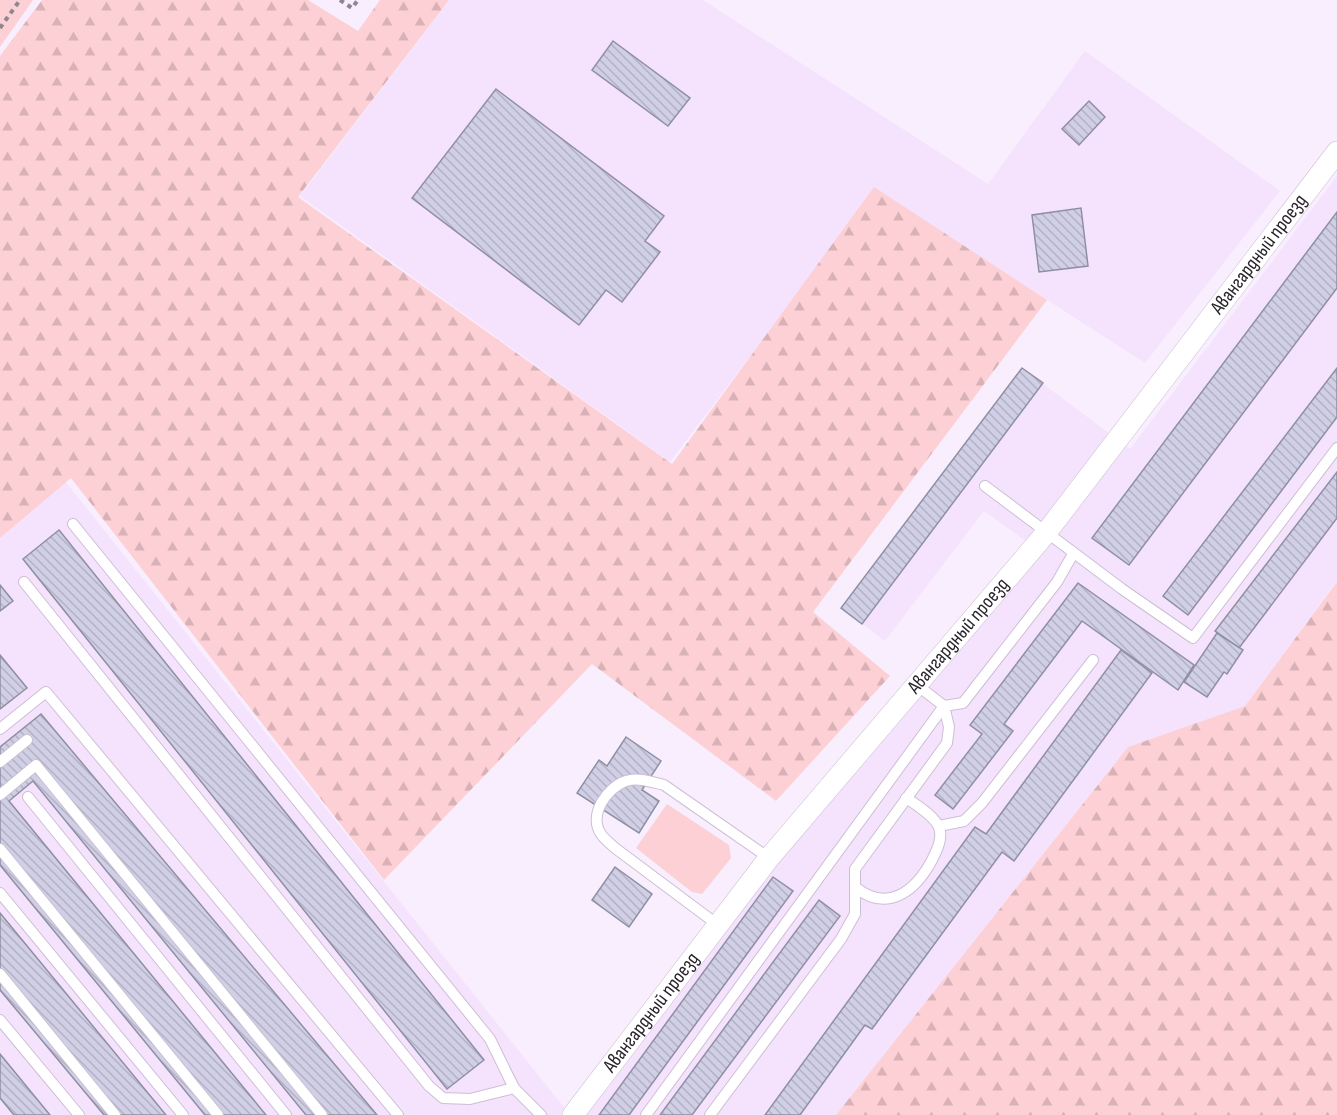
<svg xmlns="http://www.w3.org/2000/svg" width="1337" height="1115" viewBox="0 0 1337 1115" font-family="'Sofia Sans Condensed',sans-serif">
<defs>
<pattern id="forest-firs" width="22" height="20" patternUnits="userSpaceOnUse" patternTransform="scale(1.5)"><rect width="22" height="20" fill="#fcd0d4"/><path d="M5 1l3.5 6h-7zM16 11l3.5 6h-7z" fill="#d8b2b6"/></pattern>
<pattern id="building-back-hatch" width="6" height="6" patternUnits="userSpaceOnUse" patternTransform="scale(1.5)"><rect width="6" height="6" fill="#d0cfe6"/><path d="M-1 5l2 2M0 0l6 6M5-1l2 2" fill="none" stroke="#b3b2c5"/></pattern>
</defs>
<rect width="100%" height="100%" fill="#f9eefe"/>
<g fill="#f5e3fe">
<polygon points="449,0 703,0 988,184 1085,51 1280,191 1145,363 876,190 670,462 300,196"/>
<polygon points="1337,176 1337,581 1245,706 1128,747 836,1115 573,1115 1034,547 984,511 885,641 841,608 1022,368 1130,449"/>
<polygon points="65,481 570,1115 0,1115 0,537"/>
</g>
<g fill="#fcd0d4">
<polygon points="0,0 33,0 0,47"/>
<polygon points="667,804 729,845 731,858 702,894 692,892 636,848"/>
</g>
<g fill="url(#forest-firs)">
<polygon points="42,0 308,0 358,31 380,0 449,0 298,197 672,464 874,187 1047,300 813,612 890,676 776,801 592,664 384,880 71,478 0,538 0,56"/>
<polygon points="1337,582 1337,1115 836,1115 1128,747 1245,706"/>
</g>
<g fill="url(#building-back-hatch)" stroke="#8f8fa3" stroke-width="1.5">
<polygon points="613,41 690,98 668,126 592,70"/>
<polygon points="496,89 664,216 645,241 660,252 622,302 606,290 579,325 412,198"/>
<polygon points="1089,101 1105,117 1079,145 1062,129"/>
<polygon points="1081,208 1088,266 1039,272 1032,215"/>
<polygon points="1337,212 1337,288 1129,565 1092,538"/>
<polygon points="1022,368 1043,383 862,624 841,608"/>
<polygon points="1337,368 1337,417 1188,615 1163,596"/>
<polygon points="1337,472 1337,518 1239,648 1215,631"/>
<polygon points="59,530 484,1060 447,1089 23,559"/>
<polygon points="1078,583 1194,665 1178,690 1082,621 1004,724 1013,731 953,809 935,795 982,734 970,725"/>
<polygon points="0,585 13,601 0,611"/>
<polygon points="1217,633 1243,650 1227,674 1224,672 1207,697 1184,682"/>
<polygon points="1121,650 1152,673 1014,861 1002,852 872,1029 865,1025 800,1115 765,1115 975,827 986,834"/>
<polygon points="0,655 27,688 0,709"/>
<polygon points="41,714 377,1115 306,1115 33,781 9,801 266,1115 205,1115 0,865 0,747"/>
<polygon points="626,737 661,761 642,790 659,801 639,833 577,793 599,760 607,766"/>
<polygon points="615,867 652,894 629,927 592,900"/>
<polygon points="773,877 793,891 629,1115 599,1115"/>
<polygon points="819,900 840,916 692,1115 660,1115"/>
<polygon points="0,913 166,1115 104,1115 0,990"/>
<polygon points="0,1054 50,1115 14,1115 0,1098"/>
</g>
<g fill="none" stroke-linecap="round" stroke-linejoin="round">
<defs>
<g id="lane">
<polyline points="985,486 1122,589 1193,638 1337,448"/>
<polyline points="73,524 490,1039 514,1088"/>
<polyline points="24,582 429,1086 443,1098 470,1099 514,1088 541,1115"/>
<polyline points="917,685 944,706 963,703 1057,582 1073,554"/>
<polyline points="0,729 46,692 398,1115"/>
<polyline points="0,762 27,740"/>
<polyline points="0,795 36,765 322,1115"/>
<polyline points="28,797 286,1115"/>
<polyline points="939,826 964,821 982,803 1093,660"/>
<polyline points="0,849 218,1115"/>
<path d="M855 887C887 913 915 892 932 860 937 850 944 837 938 825 931 814 917 805 906 798"/>
<polyline points="0,893 183,1115"/>
<path d="M718 925 615 848C610 843 604 839 601 834 588 815 607 787 626 781 638 777 652 782 664 785L769 858"/>
<polyline points="0,974 115,1115"/>
<polyline points="0,1020 79,1115"/>
<polyline points="646,1115 944,706 949,727 947,743 855,869 855,914 841,939 710,1115"/>
</g>
<g id="street">
<path id="s1" d="M573 1115 769 858 1046 533 1337 152"/>
</g>
</defs>
<use href="#lane" stroke="#ccbfd3" stroke-width="12"/>
<use href="#street" stroke="#ccbfd3" stroke-width="22"/>
<g stroke="#8e8691" stroke-width="4" stroke-dasharray="4.5 4.5" stroke-linecap="butt">
<polyline points="340,0 352,8 358,0"/>
<polyline points="0,28 20,0"/>
</g>
<use href="#lane" stroke="#fff" stroke-width="10"/>
<use href="#street" stroke="#fff" stroke-width="21"/>
</g>
<g text-anchor="middle" dominant-baseline="central" stroke-width="4.5" stroke-linejoin="round" paint-order="stroke">
<g font-size="20" fill="#2a252c" stroke="#fff">
<text stroke="none"><textPath href="#s1" startOffset="1101">Авангардный проезд</textPath></text>
<text stroke="none"><textPath href="#s1" startOffset="615">Авангардный проезд</textPath></text>
<text stroke="none"><textPath href="#s1" startOffset="129">Авангардный проезд</textPath></text>
</g>
</g>
</svg>
